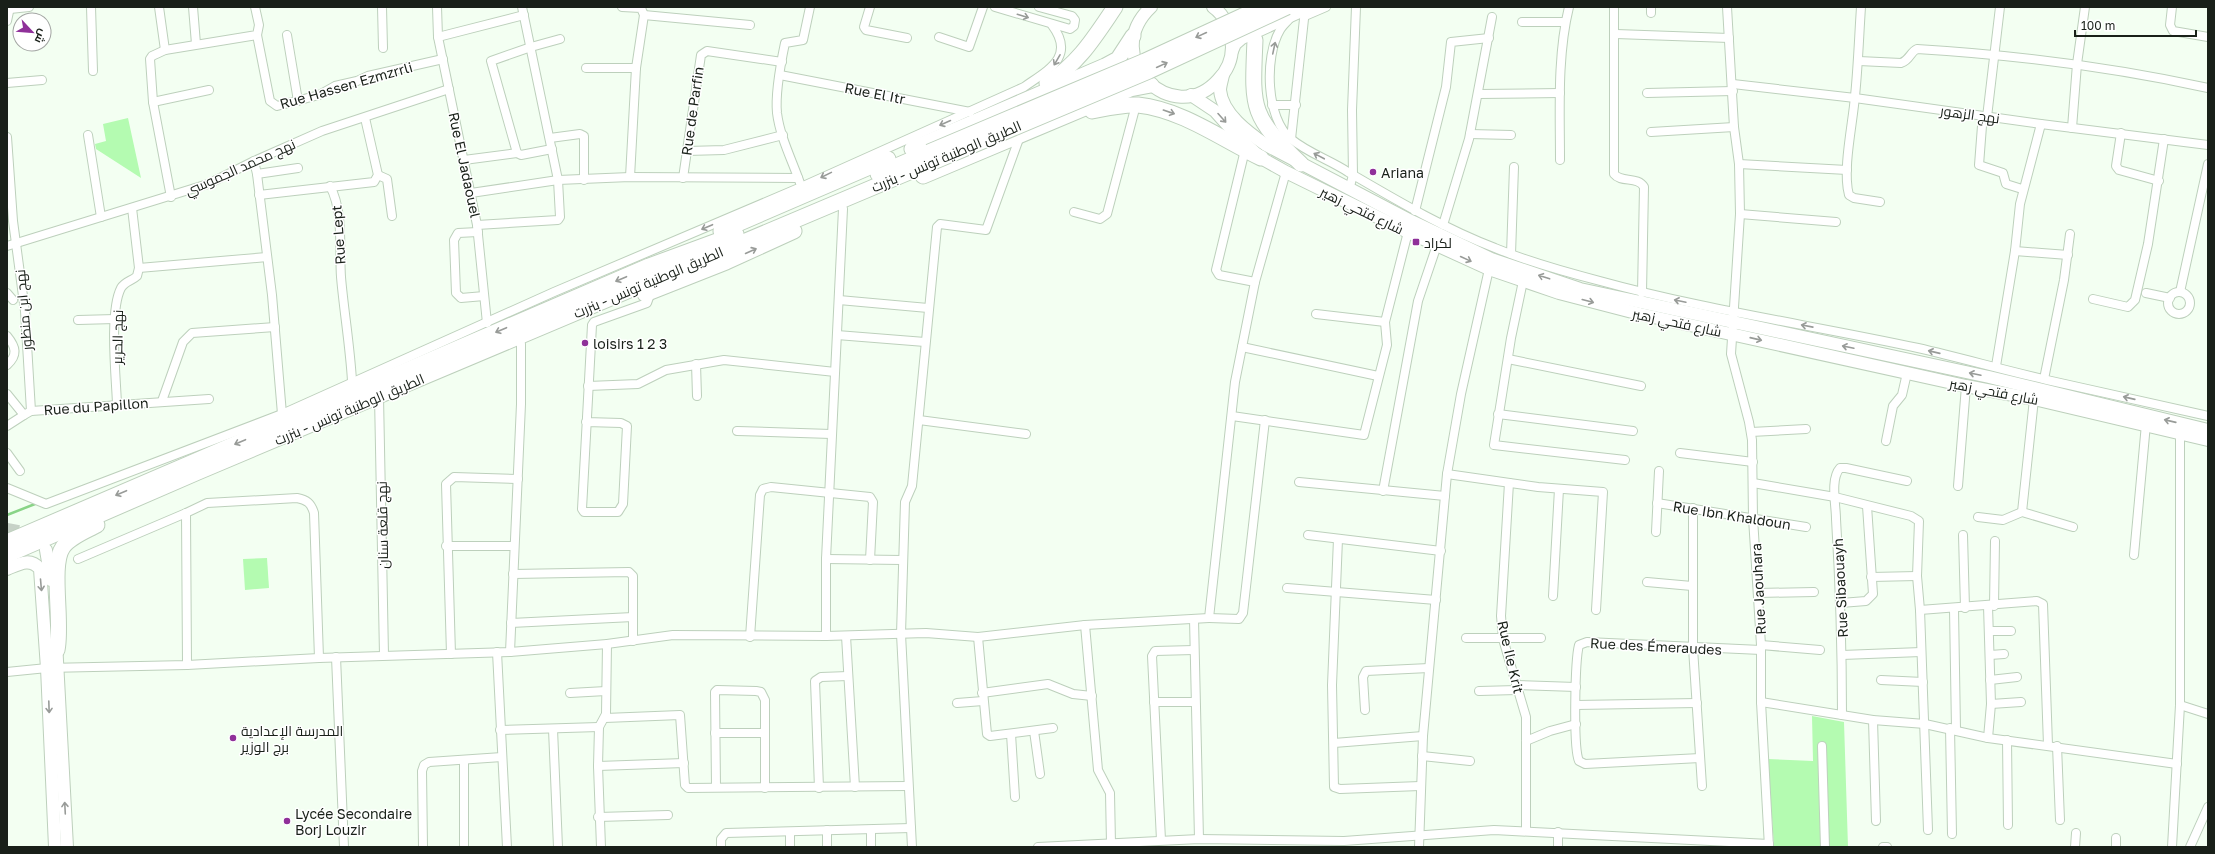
<svg xmlns="http://www.w3.org/2000/svg" width="2215" height="854" viewBox="0 0 2215 854" font-family="'Golos Text',Cairo,sans-serif">
<rect width="100%" height="100%" fill="#f3fff2"/>
<g fill="#b4fbb1">
<polygon points="128,118 141,178 96,149 95,144 106,141 103,124"/>
<polygon points="267,558 269,588 245,590 243,559"/>
<polygon points="1812,716 1844,722 1848,847 1774,847 1768,759 1813,761"/>
</g>
<g fill="none" stroke-linecap="round" stroke-linejoin="round">
<polyline stroke="#89d487" stroke-width="2.5" points="7,515 35,504"/>
<polyline stroke="#c7d2c7" stroke-width="12" stroke-dasharray="12 6" stroke-linecap="butt" points="7,529 23,532 31,536"/>
<defs>
<g id="street">
<polyline points="91,7 93,71"/>
<polyline points="159,7 165,50"/>
<polyline points="193,7 196,44"/>
<polyline points="382,7 383,48"/>
<polyline points="437,7 438,37 477,225 487,323"/>
<polyline points="622,7 641,8 644,15 636,68 630,177"/>
<polyline points="870,7 864,27 866,30 907,38"/>
<polyline points="995,7 1070,29 1074,26 1075,20 1072,16 1039,7"/>
<path d="M1614 7V174C1621 183 1638 176 1644 187L1642 293"/>
<polyline points="1727,7 1734,127 1739,164 1740,214 1731,354 1749,422 1752,440 1753,518 1761,645 1761,702 1769,847"/>
<path d="M1861 7C1859 37 1858 67 1855 96 1853 123 1842 170 1849 195L1854 198 1880 202"/>
<polyline points="2172,7 2170,25 2173,31 2208,37"/>
<polyline points="10,9 29,7"/>
<polyline points="1651,13 1651,7"/>
<polyline points="644,15 750,25"/>
<path d="M1290 18C1287 22 1282 26 1280 30 1264 57 1266 119 1291 139 1308 153 1330 160 1348 172 1396 200 1443 228 1495 248 1529 262 1565 272 1600 281 1705 310 1812 325 1918 348 1961 358 2004 370 2047 380 2100 392 2154 404 2208 416"/>
<polyline points="7,21 10,7"/>
<polyline points="1522,22 1565,22"/>
<polyline points="1616,34 1729,38"/>
<polyline points="257,35 270,101 277,106 319,95 335,86 357,81 368,76 443,59"/>
<polyline points="287,35 298,101"/>
<polyline points="438,37 524,15"/>
<polyline points="939,37 969,47 983,7"/>
<path d="M1859 61 1901 63C1910 60 1910 52 1917 49 2016 55 2112 67 2208 88"/>
<polyline points="586,68 636,68"/>
<polyline points="780,75 970,112"/>
<polyline points="7,83 42,80"/>
<polyline points="1733,84 1855,98 2041,124 2208,145"/>
<polyline points="1647,93 1733,91"/>
<polyline points="1479,94 1560,93"/>
<polyline points="153,102 209,90"/>
<polyline points="1272,105 1296,105"/>
<polyline points="1987,117 2000,7"/>
<polyline points="1982,126 1979,165 2003,173 2006,184 2022,189"/>
<polyline points="2072,128 2077,64 2085,7"/>
<polyline points="1651,132 1734,127"/>
<polyline points="2121,133 2116,166 2119,170 2159,181"/>
<polyline points="1470,134 1511,135"/>
<polyline points="88,135 101,217"/>
<polyline points="7,137 13,221 25,311 31,411"/>
<polyline points="550,138 580,134 584,136 584,180"/>
<polyline points="1291,139 1304,19 1305,16 1326,7"/>
<polyline points="552,149 521,155 517,153 491,61 531,47 560,39"/>
<polyline points="1245,150 1216,270 1219,275 1255,282"/>
<polyline points="687,151 724,150 783,135"/>
<polyline points="464,160 517,153"/>
<path d="M1560 160C1560 110 1557 56 1569 7"/>
<polyline points="254,161 257,174 272,295 282,414"/>
<polyline points="1739,164 1847,170"/>
<polyline points="257,174 298,168"/>
<polyline points="378,175 387,179 392,216"/>
<polyline points="683,178 701,55 707,51 782,62"/>
<path d="M800 183C792 160 780 137 777 113 775 93 781 62 785 43L803 40 810 7"/>
<path d="M330 186C344 212 339 249 341 277 344 312 350 346 352 381"/>
<polyline points="1349,190 1353,175 1352,110 1356,7"/>
<polyline points="471,193 558,180 630,177 798,178"/>
<polyline points="259,195 374,182 378,175 365,118"/>
<polyline points="171,197 153,102 150,59 152,56 165,50 257,35 259,25 255,7"/>
<polyline points="1415,211 1446,87 1451,42 1489,38"/>
<polyline points="1074,212 1100,219 1107,214 1136,105"/>
<polyline points="1740,214 1836,222"/>
<polyline points="477,225 558,220 560,217 558,180 522,7"/>
<polyline points="1443,225 1469,139 1492,17"/>
<polyline points="478,232 458,233 454,240 456,293 461,298 484,296"/>
<polyline points="7,246 208,184 254,161 322,131 449,89"/>
<polyline points="2015,251 2068,255"/>
<polyline points="1511,254 1514,167"/>
<polyline points="139,268 267,257"/>
<polyline points="1523,281 1511,338 1494,445 1625,460"/>
<polyline points="2180,292 2208,164"/>
<circle cx="2179" cy="303" r="11"/>
<polyline points="7,293 13,300"/>
<polyline points="2146,293 2170,298"/>
<polyline points="2093,299 2128,307 2135,300 2148,244 2164,139"/>
<polyline points="839,300 928,308"/>
<polyline points="1316,314 1385,322"/>
<polyline points="78,320 115,319"/>
<polyline points="837,335 925,342"/>
<path d="M7 336C16 347 18 355 7 365"/>
<polyline points="1242,347 1378,376"/>
<polyline points="1508,359 1641,386"/>
<polyline points="696,364 697,396"/>
<polyline points="1996,366 2015,251 2020,204 2041,124"/>
<polyline points="2044,379 2064,280 2070,234"/>
<polyline points="588,386 638,384 666,370 724,360 835,372"/>
<polyline points="7,394 24,415 31,411 209,399"/>
<polyline points="379,396 384,655"/>
<polyline points="162,401 183,342 192,333 275,327"/>
<path d="M117 404C116 377 109 311 121 288 125 281 132 281 137 276L139 268 132 208"/>
<polyline points="1498,414 1633,431"/>
<polyline points="1232,416 1364,435 1387,345 1385,322 1408,232"/>
<polyline points="919,420 1026,434"/>
<polyline points="586,422 621,423 627,426 623,504 618,512 584,512 582,509 592,325 594,322 647,303 651,292"/>
<polyline points="7,426 24,415"/>
<polyline points="737,431 831,434"/>
<polyline points="1751,432 1806,429"/>
<polyline points="1886,441 1893,406 1902,395 1907,373"/>
<polyline points="7,453 20,471"/>
<polyline points="1680,453 1753,462"/>
<polyline points="1447,474 1538,487 1603,492 1596,610"/>
<polyline points="1299,482 1445,496"/>
<polyline points="1509,483 1501,616 1503,639 1526,717 1526,830"/>
<polyline points="1753,483 1835,497 1911,516 1919,521 1917,576 1920,610 1928,830"/>
<polyline points="1958,486 1966,386"/>
<path d="M7 488 46 504 282 414 554 292 801 187 1024 87C1048 70 1076 57 1052 25"/>
<polyline points="1383,491 1418,301 1437,245"/>
<polyline points="1657,503 1806,527"/>
<polyline points="1693,508 1693,648 1702,786"/>
<polyline points="2022,512 2034,399"/>
<polyline points="186,513 187,665"/>
<polyline points="1978,517 2003,520 2022,512 2073,527"/>
<polyline points="1656,532 1659,471"/>
<polyline points="1308,535 1441,551"/>
<polyline points="1963,535 1965,608"/>
<polyline points="1338,539 1332,685 1334,787 1340,789 1420,786"/>
<polyline points="446,546 514,546"/>
<polyline points="2134,555 2146,424"/>
<path d="M78 559 186 513 207 503 297 498C307 500 311 503 314 513L319 658"/>
<polyline points="826,559 902,560"/>
<polyline points="513,574 629,572 633,576 633,641"/>
<polyline points="1871,577 1917,576"/>
<polyline points="1647,582 1692,586"/>
<polyline points="1287,588 1436,600"/>
<polyline points="1758,593 1814,592"/>
<polyline points="1553,596 1559,489"/>
<polyline points="1841,603 1866,601 1873,594 1867,506"/>
<polyline points="1988,606 1991,704 1988,738"/>
<polyline points="1994,606 1995,541"/>
<polyline points="1954,609 1956,730"/>
<polyline points="1920,610 2037,601 2043,604 2048,745"/>
<polyline points="1209,618 1239,619 1243,613 1265,420"/>
<polyline points="1194,619 1199,839"/>
<polyline points="511,623 633,617"/>
<polyline points="1085,625 1098,770 1110,793 1111,844"/>
<polyline points="1989,631 2011,631"/>
<polyline points="826,636 826,559 843,209"/>
<polyline points="846,636 855,787"/>
<polyline points="750,637 760,495 763,489 771,487 870,497 873,502 870,560"/>
<polyline points="978,637 987,734 990,736 1053,728"/>
<polyline points="1466,638 1541,638"/>
<polyline points="1761,645 1820,650"/>
<polyline points="497,652 507,847"/>
<polyline points="510,652 521,404 521,344"/>
<polyline points="451,654 446,484 454,477 518,479"/>
<polyline points="1842,655 1921,652"/>
<polyline points="1990,655 2004,654"/>
<polyline points="336,657 344,847"/>
<polyline points="7,672 47,668 187,665 319,658 510,652 607,644 673,635 826,636 926,633 978,637 1085,625 1209,618 1235,382 1255,282 1286,172"/>
<polyline points="1881,680 1923,682"/>
<polyline points="1990,680 2017,677"/>
<polyline points="1516,685 1576,687"/>
<polyline points="1479,691 1517,690"/>
<polyline points="570,693 606,691"/>
<polyline points="982,693 1048,684 1073,694 1092,696"/>
<polyline points="1154,702 1195,702"/>
<polyline points="1761,702 1873,720 1925,724 1988,738 2177,764"/>
<polyline points="957,703 983,701"/>
<polyline points="1991,704 2021,702"/>
<polyline points="1576,705 1697,703"/>
<polyline points="2180,705 2208,714"/>
<polyline points="1365,710 1363,677 1366,671 1429,668"/>
<path d="M1842 715C1842 650 1840 584 1836 519 1836 505 1830 479 1840 468H1846L1907 481"/>
<polyline points="605,718 680,715 685,785 688,788 908,786"/>
<polyline points="1873,720 1876,821"/>
<polyline points="1950,728 1952,834"/>
<polyline points="553,729 558,847"/>
<polyline points="500,730 599,727"/>
<polyline points="1034,731 1040,774"/>
<polyline points="715,733 765,733"/>
<polyline points="1011,734 1015,797"/>
<polyline points="2007,740 2008,825"/>
<polyline points="1526,741 1550,731 1576,724"/>
<polyline points="1334,743 1423,736"/>
<polyline points="1822,746 1825,847"/>
<polyline points="2057,746 2060,820"/>
<polyline points="1422,756 1470,761"/>
<path d="M1700 758 1585 764 1579 761C1573 748 1575 660 1579 645L1587 642 1761 650"/>
<polyline points="464,760 464,847"/>
<polyline points="598,766 684,763"/>
<polyline points="716,787 715,692 717,690 756,691 761,692 765,700 765,788"/>
<polyline points="819,788 815,681 821,677 848,676"/>
<polyline points="598,817 668,815"/>
<polyline points="827,830 827,847"/>
<polyline points="1161,840 1152,656 1155,651 1194,650"/>
<polyline points="423,847 422,771 424,765 429,762 502,757"/>
<polyline points="601,847 598,766 599,727 606,714 607,644"/>
<polyline points="721,847 721,839 726,833 911,828"/>
<polyline points="790,847 790,832"/>
<polyline points="871,847 871,830"/>
<polyline points="912,847 901,634 905,502 912,486 937,227 940,224 986,230 1020,136"/>
<polyline points="1038,847 1199,839 1344,841 1494,830 1769,844"/>
<polyline points="1419,847 1423,736 1447,474 1461,394 1489,269"/>
<polyline points="1558,847 1558,832"/>
<polyline points="1883,847 1887,847"/>
<polyline points="2075,847 2076,833"/>
<polyline points="2116,847 2116,838"/>
<polyline points="2172,847 2180,705 2180,433"/>
<polyline points="2190,847 2208,807"/>
</g>
<g id="secondary">
<path d="M1151 7C1098 57 1173 130 1218 80 1227 71 1232 59 1232 47 1231 32 1226 16 1213 7"/>
<polyline points="1232,51 1235,44 1242,38 1310,7"/>
<path d="M1223 75C1222 80 1220 86 1220 90 1222 114 1249 133 1266 145L1411 221 1491 259 1580 289 1989 377 2208 430"/>
<polyline points="1191,95 1215,111 1241,140 1261,158 1286,172 1408,232 1489,269 1559,293 1640,314 1966,386 2034,399 2208,440"/>
<polyline points="46,550 51,580"/>
<path d="M7 569C19 564 30 557 40 569L47 668 55 847"/>
<polyline points="56,642 67,847"/>
</g>
<g id="highway">
<path d="M1255 40C1252 109 1250 115 1301 164"/>
<path d="M1047 83C1078 65 1096 35 1115 7"/>
<path d="M1092 111C1107 108 1123 104 1138 105 1183 110 1221 139 1261 158"/>
<polyline points="912,149 1105,66 1118,59 1133,36"/>
<polyline points="878,174 929,152"/>
<polyline points="923,176 1130,89 1151,85"/>
<polyline points="721,231 888,159"/>
<polyline points="645,294 726,262 794,231"/>
<polyline points="7,542 649,266 736,234"/>
<polyline points="7,555 198,472 933,162"/>
<path d="M57 650C63 623 50 565 63 547 70 537 86 531 97 525"/>
</g>
</defs>
<use href="#street" stroke="#bdd0bc" stroke-width="10"/>
<use href="#secondary" stroke="#bdd0bc" stroke-width="14"/>
<use href="#highway" stroke="#bdd0bc" stroke-width="17"/>
<use href="#street" stroke="#fff" stroke-width="8"/>
<use href="#secondary" stroke="#fff" stroke-width="12"/>
<use href="#highway" stroke="#fff" stroke-width="15"/>
<defs>
<g id="highway-bridge">
<polyline points="929,152 1145,61 1262,7"/>
<polyline points="933,162 1149,71 1287,7"/>
</g>
</defs>
<use href="#highway-bridge" stroke="#bdd0bc" stroke-width="17" stroke-linecap="butt"/>
<use href="#highway-bridge" stroke="#fff" stroke-width="15"/>
</g>
<defs><path id="oneway-shaft" d="M-6 0H5M1.5-3L5.5 0L1.5 3" fill="none" stroke-width="1.6" stroke-linecap="round" stroke-linejoin="round"/></defs>
<g stroke="#989b98">
<use href="#oneway-shaft" transform="translate(1023 16) rotate(17)"/>
<use href="#oneway-shaft" transform="translate(1201 35) rotate(155)"/>
<use href="#oneway-shaft" transform="translate(1274 48) rotate(-78)"/>
<use href="#oneway-shaft" transform="translate(1057 60) rotate(120)"/>
<use href="#oneway-shaft" transform="translate(1162 65) rotate(-25)"/>
<use href="#oneway-shaft" transform="translate(1169 112) rotate(19)"/>
<use href="#oneway-shaft" transform="translate(1222 118) rotate(48)"/>
<use href="#oneway-shaft" transform="translate(945 123) rotate(156)"/>
<use href="#oneway-shaft" transform="translate(1319 156) rotate(-152)"/>
<use href="#oneway-shaft" transform="translate(826 175) rotate(154)"/>
<use href="#oneway-shaft" transform="translate(707 227) rotate(157)"/>
<use href="#oneway-shaft" transform="translate(751 251) rotate(-24)"/>
<use href="#oneway-shaft" transform="translate(1466 259) rotate(25)"/>
<use href="#oneway-shaft" transform="translate(1544 277) rotate(-162)"/>
<use href="#oneway-shaft" transform="translate(621 279) rotate(157)"/>
<use href="#oneway-shaft" transform="translate(1588 301) rotate(15)"/>
<use href="#oneway-shaft" transform="translate(1680 301) rotate(-168)"/>
<use href="#oneway-shaft" transform="translate(1807 326) rotate(-169)"/>
<use href="#oneway-shaft" transform="translate(501 330) rotate(157)"/>
<use href="#oneway-shaft" transform="translate(1756 339) rotate(13)"/>
<use href="#oneway-shaft" transform="translate(1848 347) rotate(-168)"/>
<use href="#oneway-shaft" transform="translate(1934 352) rotate(-167)"/>
<use href="#oneway-shaft" transform="translate(1975 374) rotate(-168)"/>
<use href="#oneway-shaft" transform="translate(2129 398) rotate(-167)"/>
<use href="#oneway-shaft" transform="translate(2170 421) rotate(-167)"/>
<use href="#oneway-shaft" transform="translate(240 442) rotate(157)"/>
<use href="#oneway-shaft" transform="translate(121 493) rotate(157)"/>
<use href="#oneway-shaft" transform="translate(41 585) rotate(85)"/>
<use href="#oneway-shaft" transform="translate(49 707) rotate(88)"/>
<use href="#oneway-shaft" transform="translate(65 808) rotate(-93)"/>
</g>
<g fill="#8f3099" stroke="#fff" stroke-width="1.5">
<circle cx="1373" cy="172" r="4"/>
<rect x="1412" y="238" width="8" height="8" rx="2"/>
<circle cx="585" cy="343" r="4"/>
<circle cx="233" cy="738" r="4"/>
<circle cx="287" cy="821" r="4"/>
</g>
<g text-anchor="middle" dominant-baseline="central" stroke-width="3" stroke-linejoin="round" paint-order="stroke">
<g font-size="14" fill="#192019" stroke="#fff">
<text transform="translate(346 85) rotate(-16)">Rue Hassen Ezmzrrli</text>
<text transform="translate(875 93) rotate(11)">Rue El Itr</text>
<text transform="translate(692 111) rotate(-82)">Rue de Parfin</text>
<text transform="translate(1970 114) rotate(8)">نهج الزهور</text>
<text transform="translate(946 156) rotate(-23)">الطريق الوطنية تونس - بنزرت</text>
<text transform="translate(465 165) rotate(78)">Rue El Jadaouel</text>
<text transform="translate(240 167) rotate(-24)">نهج محمد الجموسي</text>
<text transform="translate(1362 210) rotate(26)">شارع فتحي زهير</text>
<text transform="translate(338 235) rotate(-94)">Rue Lept</text>
<text transform="translate(648 282) rotate(-23)">الطريق الوطنية تونس - بنزرت</text>
<text transform="translate(23 310) rotate(-95)">نهج ابن منظور</text>
<text transform="translate(1677 322) rotate(12)">شارع فتحي زهير</text>
<text transform="translate(117 337) rotate(-89)">نهج الحرير</text>
<text transform="translate(1994 391) rotate(11)">شارع فتحي زهير</text>
<text transform="translate(96 406) rotate(-4)">Rue du Papillon</text>
<text transform="translate(349 409) rotate(-23)">الطريق الوطنية تونس - بنزرت</text>
<text transform="translate(1732 515) rotate(9)">Rue Ibn Khaldoun</text>
<text transform="translate(382 525) rotate(-91)">نهج قلعة سنان</text>
<text transform="translate(1840 588) rotate(-93)">Rue Sibaouayh</text>
<text transform="translate(1758 589) rotate(-93)">Rue Jaouhara</text>
<text transform="translate(1656 646) rotate(3)">Rue des Émeraudes</text>
<text transform="translate(1511 657) rotate(77)">Rue Ile Krit</text>
</g>
<g font-size="14" fill="#192019" stroke="#fff" text-anchor="start">
<text x="1381" y="172">Ariana</text>
<text x="1424" y="242">لكراد</text>
<text x="593" y="343">loisirs 1 2 3</text>
<text x="241" y="730">المدرسة الإعدادية<tspan x="241" dy="16">برج الوزير</tspan></text>
<text x="295" y="813">Lycée Secondaire<tspan x="295" dy="16">Borj Louzir</tspan></text>
</g>
</g>
<rect width="2215" height="854" fill="none" stroke="#192019" stroke-width="16"/>
<g transform="translate(32 32) rotate(116)"><circle r="19" fill="#ffffff" stroke="#a3a6a3"/>
<path d="M0-3L7 15L0 10L-7 15Z" fill="#8f3099"/>
<text y="-6" font-size="11" font-weight="bold" text-anchor="middle" fill="#192019">ش</text>
</g>
<path d="M2075 30v6h121v-6" fill="none" stroke="#192019" stroke-width="2"/>
<text x="2081" y="30" font-size="12" fill="#192019" stroke="#ffffff" stroke-width="3" paint-order="stroke">100 m</text>
</svg>
